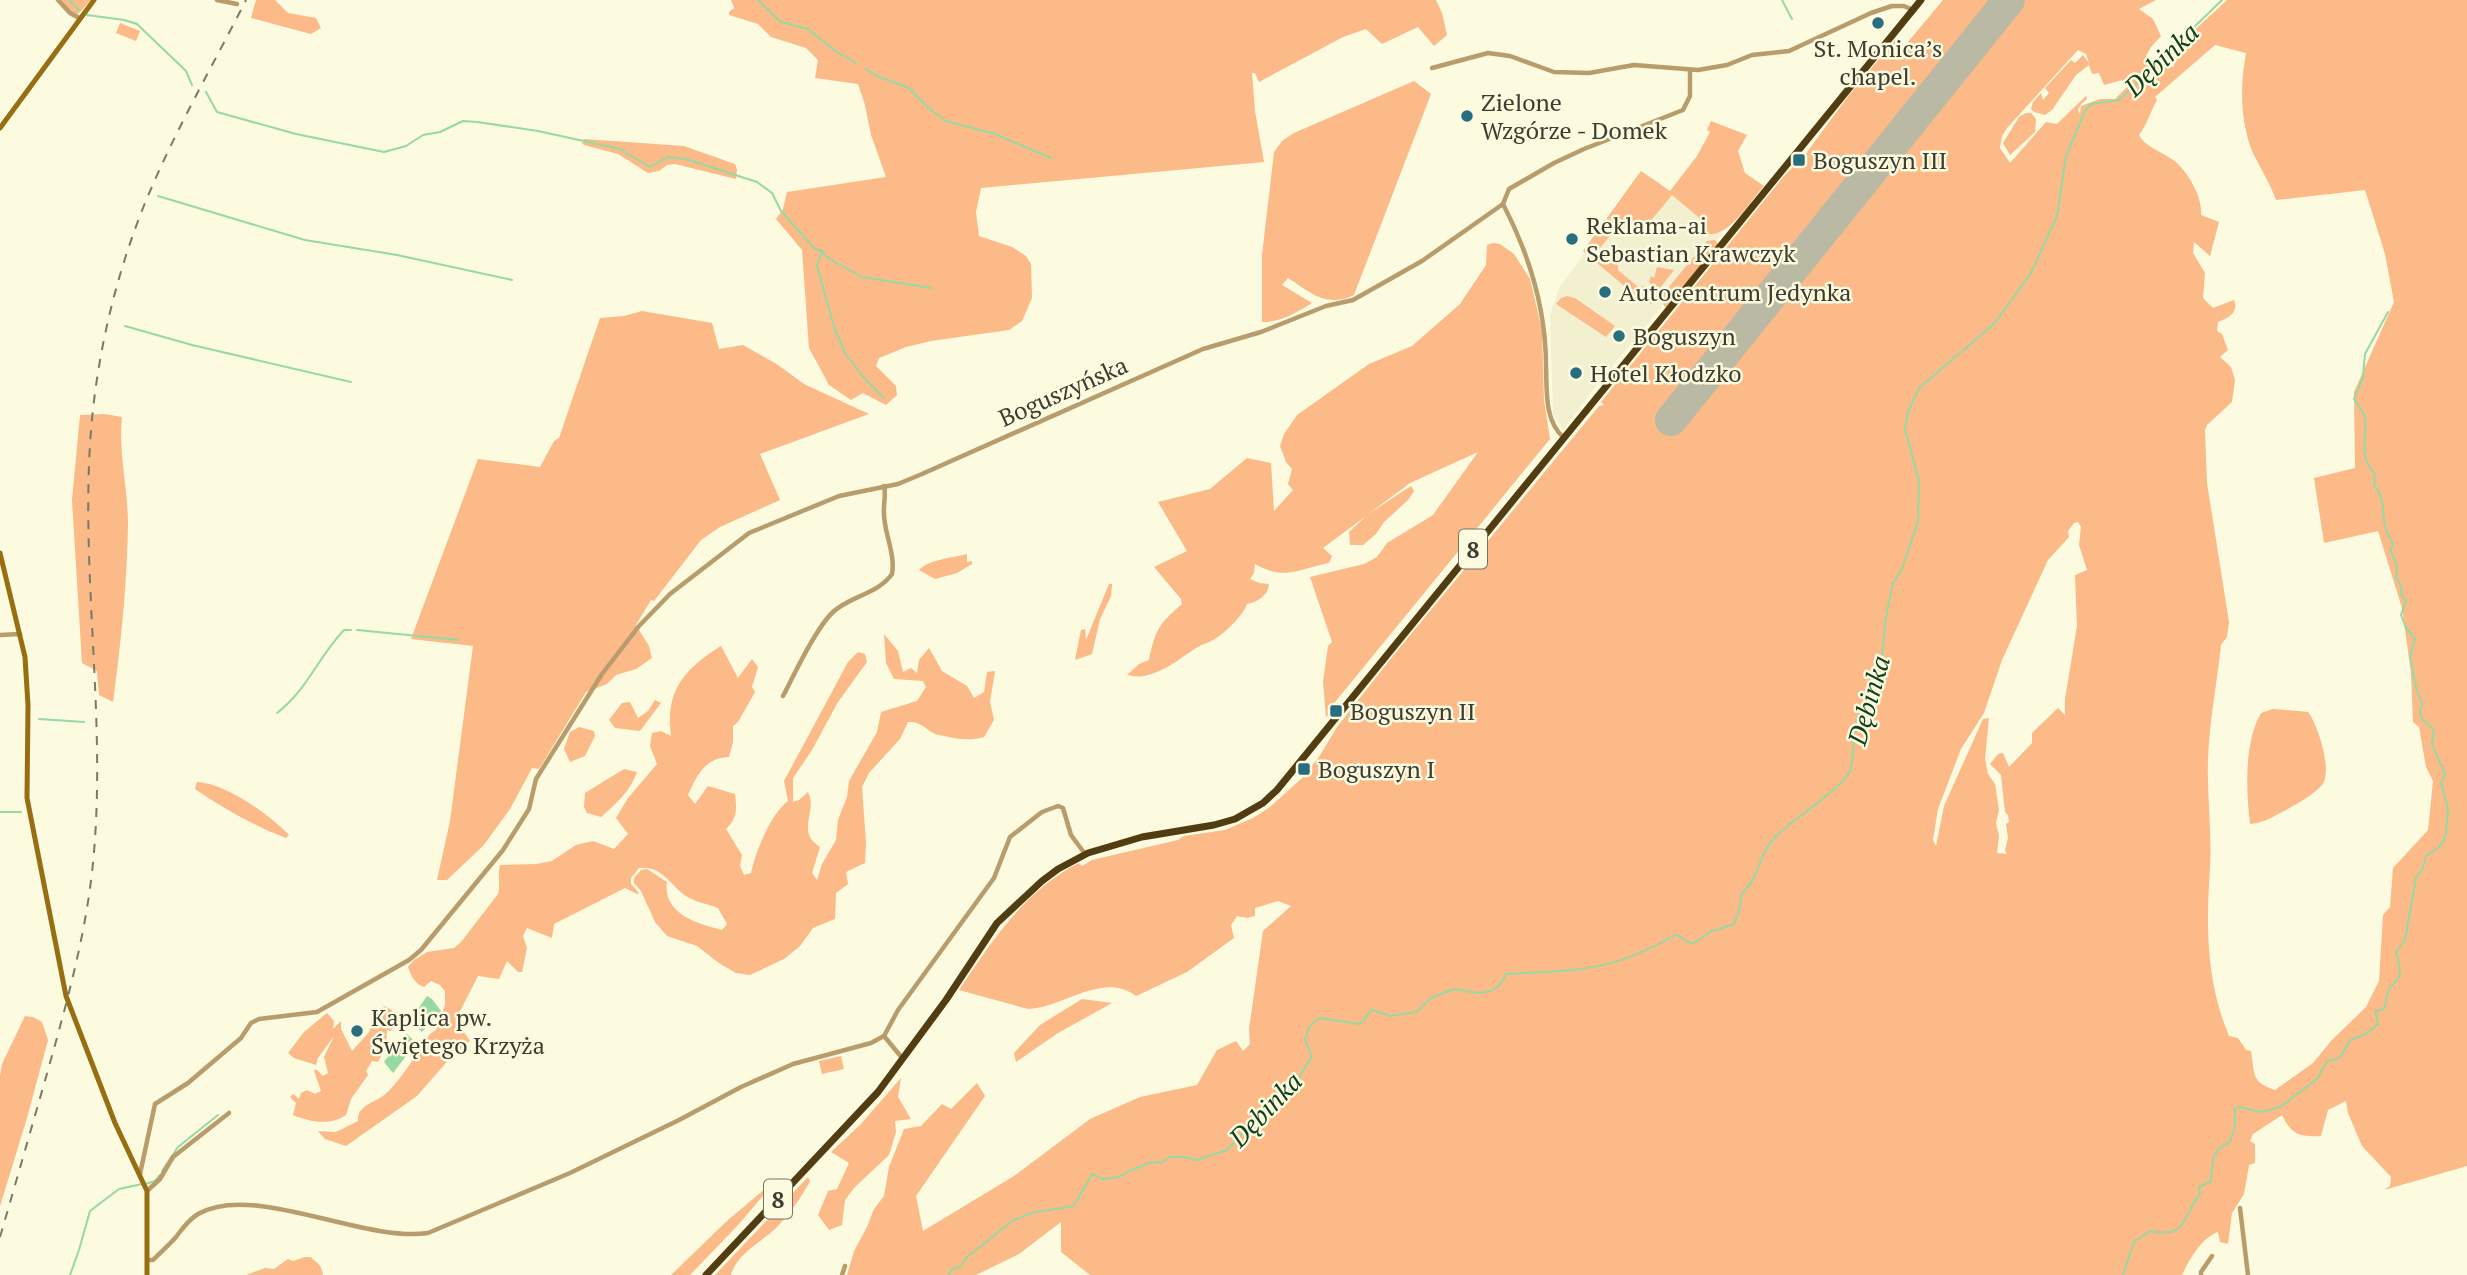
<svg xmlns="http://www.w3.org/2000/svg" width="2467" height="1275" viewBox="0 0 2467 1275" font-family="'PT Serif',serif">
<rect width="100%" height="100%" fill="#fcfadf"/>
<polygon fill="#f2f0ce" points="1653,178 1722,234 1594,388 1563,430 1553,413 1550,315 1559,288 1588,249"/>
<g fill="#fbba88" fill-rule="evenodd">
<polygon points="58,0 91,0 77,15 70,13"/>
<polygon points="256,0 275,0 288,13 316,18 321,28 311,34 251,18"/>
<polygon points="731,0 1436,0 1442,13 1447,35 1434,46 1418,27 1382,44 1366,29 1343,37 1259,82 1255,73 1252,73 1255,111 1264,162 981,188 976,212 979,236 1012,247 1026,256 1031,264 1032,298 1022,321 1009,330 931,341 906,347 879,358 876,366 896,386 897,395 886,405 863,393 851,400 829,385 809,348 802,250 776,219 783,209 787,192 886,177 871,135 865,105 858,84 815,78 818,60 806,48 771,37 758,24 729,15 729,12 734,8"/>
<path d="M1943 0H2156L2139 9 2153 19 2161 36 2151 47 2146 56 2149 62 2173 67 2187 37 2227 0H2467V1166L2384 1190 2390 1186 2391 1177 2362 1146 2348 1113 2346 1101 2328 1110 2321 1136C2299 1137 2292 1135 2282 1115L2253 1134 2250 1141 2255 1144V1163L2249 1165 2244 1194 2232 1213 2228 1244 2220 1242 2218 1232C2202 1237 2189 1260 2182 1275H1090L1061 1252V1222L1019 1254 976 1275H847L854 1251 867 1227 874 1209 884 1196 889 1167 904 1129 921 1126 942 1104 951 1109 977 1083 985 1096 916 1196 923 1231 1014 1176 1090 1119 1140 1097 1197 1085 1217 1050 1236 1041 1243 1051 1250 1044 1249 1029 1263 931 1291 906 1278 901 1255 908V916L1247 918 1237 916 1231 925 1234 938 1187 972 1136 996C1103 971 1063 1008 1028 1009L959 990C992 941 1025 890 1079 863L1082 866 1092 860 1178 840 1184 836 1225 830 1253 818 1270 807 1302 778 1319 757 1337 727 1393 656 1599 406 1604 405 1601 402 1784 176 1805 155 1849 95 1895 40 1903 48ZM2215 45 2246 53C2240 86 2240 119 2252 151 2260 168 2270 183 2276 200L2365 190 2385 254 2394 302 2354 392 2355 468 2314 478 2324 543 2378 531 2402 608 2411 673 2413 722 2419 727 2426 767 2433 781 2428 830 2393 868 2390 907 2383 915 2379 981 2366 1007 2331 1041 2313 1063 2275 1090C2251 1082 2255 1075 2251 1051L2246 1050 2238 1038 2229 1036C2206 980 2206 928 2210 868 2212 833 2207 797 2208 761 2209 722 2217 684 2221 645L2227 637 2229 622 2207 483 2205 430 2207 425 2232 402 2235 380 2231 367 2220 357 2228 350 2222 334 2217 331 2218 322C2228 318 2239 313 2234 300L2213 308 2203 298 2205 273 2193 253 2194 242 2210 256 2219 222 2201 215C2203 197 2186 167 2170 158 2160 151 2144 146 2139 135 2147 125 2150 112 2157 100L2155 97ZM2078 50 2086 54 2089 63 2083 55 2075 63 2071 60 2045 88 2049 93 2043 100 2041 93 2033 102 2031 109 2034 112 2045 115 2052 110 2076 75 2089 65 2092 74 2099 73 2104 85 2122 80 2130 84 2115 99H2100L2081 106 2080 114 2078 110 2081 104 2087 99 2086 96 2057 124 2046 122 2010 163 2000 148 2002 136 2007 128ZM2078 522 2081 527 2079 545 2087 570 2075 575 2077 626 2065 699V715L2058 708 2032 733V743L2009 767 2003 753 1998 754 1990 764 2001 775 2005 812 2008 815 2009 822 2006 824 2008 838 2005 850 2007 854 1997 853 1999 836 1996 823 1999 810 1995 784 1988 774 1985 759 1989 718 1983 719 1944 806 1936 846 1933 840 1938 809 1961 749 1984 713 2002 660 2048 560 2069 537 2068 531 2074 523Z"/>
<polygon points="120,23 140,31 136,41 116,33"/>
<path d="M1414 81 1431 94 1354 295C1326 308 1311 293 1288 278L1282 285 1312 303C1296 313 1281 322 1262 322V255L1274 152 1282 141 1294 133Z"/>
<polygon points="2026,113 2031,113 2036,119 2035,132 2010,155 2003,143 2019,117"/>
<path d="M1711 121 1747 135 1738 151 1745 173 1764 186C1748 203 1728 242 1701 233L1699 229 1702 220 1672 195 1644 229 1619 225 1599 249 1618 265V270L1638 287 1643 286 1654 298 1651 304 1646 300 1642 301 1583 251 1641 171 1670 191 1697 156 1710 132 1707 130Z"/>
<polygon points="584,139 684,146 735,164 737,170 736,179 675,164 667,165 659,171 648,173 618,154 584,145 582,143"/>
<polygon points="1715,240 1718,244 1668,307 1665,307 1661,300 1663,294 1707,241"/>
<path d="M1493 243 1500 244 1514 254 1530 279 1542 330 1544 400 1550 439 1331 707V713L1326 717 1323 682 1328 646 1332 642 1310 577 1364 564 1377 557 1387 543 1433 515 1478 452 1410 483 1367 515 1411 486 1414 491 1408 500 1384 522 1376 534 1363 545H1350L1349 532 1366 516 1323 548 1332 556 1329 563C1298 569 1285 581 1255 564L1254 573 1250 579 1259 583 1269 584C1268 596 1257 602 1247 604 1243 616 1224 634 1213 640 1208 643 1202 644 1198 647 1180 658 1165 672 1144 676 1139 677 1133 676 1127 675L1139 664 1149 660C1155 630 1159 624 1182 604L1181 599 1154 567 1187 551 1158 502 1210 489 1247 458 1271 463 1274 511 1293 490 1288 484 1292 469 1286 462 1280 446 1284 434 1297 415 1369 364 1412 346 1460 304 1486 265 1487 245Z"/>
<polygon points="1657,267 1674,270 1657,292 1649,282 1651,276 1654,278"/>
<polygon points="1567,296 1575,298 1615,326 1606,337 1556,304 1561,298"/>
<polygon points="642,311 712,323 719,349 743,345 778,365 804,384 869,414 760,454 780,500 720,527 701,540 654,601 651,600 636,625 649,646 652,658 636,669 616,675 607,684 586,692 539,769 532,768 510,809 483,846 447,880 437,880 450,821 473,646 411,639 478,459 540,467 554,441 559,438 600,318 624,316"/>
<path d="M104 414 122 417C118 452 128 488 128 524 127 584 121 643 113 702L99 695 97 671 82 663 72 500 80 415Z"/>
<path d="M967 554V562L972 561V564L957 573 935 579 919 570C930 559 952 558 967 554Z"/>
<polygon points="1109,584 1112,584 1111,596 1100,619 1092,654 1075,660 1081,630 1085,629 1086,640"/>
<path d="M884 634 898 651 903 672 911 668 917 673 919 660 929 648 942 671 967 686 974 698 984 692 987 672 995 671 990 702 994 720 984 737C968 742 955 738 939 735 926 732 924 721 908 722L900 739 869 773 862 787 866 842 865 863 846 872 848 884 836 893 835 919 813 928 800 946 784 959 750 975 736 973 719 963 697 946 667 936 655 922 641 891 634 883V878L641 870 647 869 667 882C662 913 697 924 722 930L727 924 718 908C708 904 695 902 686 896 671 886 662 865 639 868L631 878V884L639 893 637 894 625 888 554 924 552 938 527 928 523 936 527 948 522 972H518L507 961 499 979 478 976 458 1015 459 1025 470 1041 451 1057 417 1096 346 1146 325 1139 318 1131 336 1132 358 1121C357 1106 373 1103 383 1096 397 1086 420 1049 430 1034L436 1030 445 1005V991L440 985 431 981 424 987C415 984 411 976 408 967L414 960 427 952 454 948 461 942 498 894C501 883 497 876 500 865L536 864 552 861 576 845 593 841 614 849 628 834 616 818 628 798 657 764 650 746 652 733 661 731 671 736C665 691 684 669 721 646L738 678 752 659 758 667 752 687 755 692 738 722 733 726V742L729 757C705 758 697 775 688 795L695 804 708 786 735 794C737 810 737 818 726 829L742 855 740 866 744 875 751 873C756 851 770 815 788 801L784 781 848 662 858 652 865 654 867 662 838 702 812 750 793 778V802L799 800 808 792C818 812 795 831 820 847L812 873 817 880 822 864 836 840 838 820 847 797 849 781 877 732 881 712 917 701 926 687 923 681 894 679 886 663Z"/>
<polygon points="655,700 661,703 640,731 615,728 609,720 622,703 630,702 638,718 648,711"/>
<path d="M2273 709 2308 712C2318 725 2333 771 2322 785 2312 796 2298 803 2286 810 2274 816 2264 823 2250 824 2246 790 2244 743 2261 713Z"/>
<polygon points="579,727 594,731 595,736 585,756 570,762 564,749 570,732"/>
<path d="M624 769 637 772C631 790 616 804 601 817L587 813 584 807 585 793Z"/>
<path d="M197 782C225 783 270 815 289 835L286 838C254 826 223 808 195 789Z"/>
<polygon points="1082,999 1112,1003 1058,1033 1016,1062 1014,1053 1040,1025"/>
<path d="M384 1006 392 1010 395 1021 391 1031 387 1030 386 1046 378 1062 372 1061 366 1071 368 1075 351 1099 346 1115C330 1126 310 1122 293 1115L296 1103 290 1097 293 1094 299 1099 301 1093 307 1090 315 1094 321 1091 314 1071 316 1069 323 1076 328 1073 324 1057 334 1036 318 1058 316 1065 294 1058 288 1053 304 1032 327 1013 334 1021 333 1029 341 1021V1029L352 1051 370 1031 371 1022 380 1015Z"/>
<polygon points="25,1016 33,1017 42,1022 48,1040 27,1118 0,1206 0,1076 2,1064"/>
<polygon points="841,1056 844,1069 822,1074 819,1061"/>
<polygon points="901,1078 898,1097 911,1119 895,1121 896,1132 889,1155 854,1188 845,1200 842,1225 829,1230 818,1215 828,1191 837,1189 849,1163 831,1152 860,1125"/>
<path d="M808 1177 810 1181C802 1197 789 1214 777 1227 761 1243 737 1253 731 1275H715Z"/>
<polygon points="778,1178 739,1224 690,1275 671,1275 728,1220"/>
<path d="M305 1257H310C317 1262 322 1266 323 1275H246L265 1268 274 1269 288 1259 293 1261Z"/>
</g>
<g fill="#96daa1">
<polygon points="427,996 432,999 441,1011 422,1032 419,1029 419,1024 411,1019"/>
<polygon points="407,1034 416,1043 393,1073 384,1062 403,1036"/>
</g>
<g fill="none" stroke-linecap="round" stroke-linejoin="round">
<g stroke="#96daa1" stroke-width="2">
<polyline points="69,0 79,10"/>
<polyline points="758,0 781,22 808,29 834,50 856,63"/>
<polyline points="1782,0 1792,19"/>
<polyline points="87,15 124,20 137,24 186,71 192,85"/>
<polyline points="866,69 877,76 909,88 925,105 946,121 995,134 1051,158"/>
<polyline points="206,92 217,112 296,134 384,152 406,146 423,135 440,132 463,121 477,122 538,131 620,149 650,167 668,157 686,159 757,182 772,193 781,211 815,249 822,251 828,258 862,277 931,288"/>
<polyline points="158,196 305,240 397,255 512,280"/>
<polyline points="822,251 817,266 834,327 845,353 865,379 884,398"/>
<polyline points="125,326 192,345 351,382"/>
<polyline points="357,630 459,640"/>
<path d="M277 713C308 689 318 657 344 630H351"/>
<polyline points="39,719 84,722"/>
<polyline points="0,812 21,812"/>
<polyline points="162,1171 178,1147 218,1115"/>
<polyline points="145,1184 155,1181 160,1175"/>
<polyline points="70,1275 79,1250 90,1211 119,1189 142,1184"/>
<path d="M949 1275 951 1270 961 1266 966 1258 1012 1221 1031 1213 1074 1206 1092 1174 1103 1179 1119 1177 1129 1171 1152 1162 1161 1163 1170 1157H1184L1197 1160 1227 1150 1246 1130 1261 1108 1295 1084 1312 1056 1305 1040 1309 1027 1319 1018 1360 1024 1372 1010 1391 1016 1416 1012 1431 998 1454 989 1478 993 1491 991 1499 986 1506 974C1577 970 1612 972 1675 935 1683 936 1686 944 1694 943L1712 931 1734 924 1739 911 1742 893C1760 878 1758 855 1774 838 1789 822 1843 788 1850 771 1855 755 1852 739 1856 723 1860 704 1871 701 1870 678L1881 666 1886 617 1893 583 1902 569 1918 521 1919 481 1905 429 1908 412 1919 388 1995 323 2031 273 2057 216 2066 156 2085 111 2091 104 2119 100 2222 0"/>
<path d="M2123 1275 2134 1242 2150 1231C2189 1239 2182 1215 2200 1194L2199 1187 2211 1181C2213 1163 2209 1152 2230 1142L2235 1126V1109L2238 1107 2262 1112 2280 1107 2317 1079 2327 1061C2342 1060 2343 1053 2349 1041L2367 1033 2378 1024 2375 1011 2384 1009 2389 988C2406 975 2399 968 2396 952L2405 940 2416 878 2423 868 2426 856 2438 848 2444 841 2446 832 2448 809 2441 783 2445 774 2432 744 2434 730 2422 719 2420 713 2422 704 2416 688 2410 656 2415 639 2406 628 2401 615 2406 601 2402 596 2401 586 2396 577 2397 566 2390 549 2393 546C2392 538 2388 536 2386 530 2381 515 2386 498 2374 485L2375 474C2357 455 2368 440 2365 419 2364 411 2358 406 2354 399L2363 377 2365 354 2388 312"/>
</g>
<polyline stroke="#babaa4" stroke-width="32" points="1671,420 2009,0"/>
<g stroke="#b89c6b" stroke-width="4.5">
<polyline points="58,0 70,13 79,18"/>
<polyline points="217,0 237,4"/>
<polyline points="1432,68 1488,53 1510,56 1554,72 1589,73 1634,65 1698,70 1727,65 1752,55 1789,51 1871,13 1892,6 1904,6 1913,10"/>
<path d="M1503 204C1530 256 1546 308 1546 366 1547 390 1544 421 1564 438"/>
<polyline points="0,635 20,634"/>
<path d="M783 696C795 673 816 628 833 612 850 596 878 594 892 574 896 552 882 530 884 508 884 499 886 495 884 486"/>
<polyline points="903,1059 884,1036 898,1010 994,878 1010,837 1042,812 1058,806 1063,808 1071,835 1085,854"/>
<polyline points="140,1174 155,1104 188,1083 241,1038 251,1023 259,1019 317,1012 409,960 421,950 503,850 529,809 536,779 602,674 639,626 670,594 749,533 839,496 898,484 922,474 1203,349 1261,332 1326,306 1353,300 1422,261 1503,204 1509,189 1554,163 1584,149 1683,110 1690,96 1690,70"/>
<polyline points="147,1191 160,1179 173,1157 229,1113"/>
<polyline points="2240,1208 2248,1275"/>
<path d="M148 1260H153C160 1253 169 1245 176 1237 183 1228 188 1220 198 1214 253 1182 363 1243 428 1233L570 1173 679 1120 741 1087 793 1064 871 1043 884 1036"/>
<polyline points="842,1275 845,1266"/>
<polyline points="2201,1275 2201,1272 2212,1256"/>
</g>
<g stroke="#986e12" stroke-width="5">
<polyline points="0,128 94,0"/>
<polyline points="0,553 25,657 28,705 27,798 66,996 115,1123 147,1191 147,1275"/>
</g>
<polyline stroke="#523c11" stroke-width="7" points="706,1275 878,1092 946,1000 997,923 1042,881 1058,869 1088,853 1142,837 1214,825 1235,819 1263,803 1277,790 1921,0"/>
<path stroke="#797968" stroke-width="2" stroke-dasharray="9 9" stroke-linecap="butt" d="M0 1237C16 1182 32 1126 48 1070 67 1002 86 934 93 863 106 731 84 597 89 465 92 377 111 289 143 208 172 136 211 69 246 0"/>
</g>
<g fill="#296e7e" stroke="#fcfadf" stroke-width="2.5">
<circle cx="1878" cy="23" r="7"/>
<circle cx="1467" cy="116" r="7"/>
<rect x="1792" y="153" width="14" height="14" rx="3.5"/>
<circle cx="1572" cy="239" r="7"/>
<circle cx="1605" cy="292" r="7"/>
<circle cx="1619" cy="336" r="7"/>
<circle cx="1576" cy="373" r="7"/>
<rect x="1329" y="704" width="14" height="14" rx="3.5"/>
<rect x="1297" y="762" width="14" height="14" rx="3.5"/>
<circle cx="357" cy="1031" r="7"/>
</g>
<g text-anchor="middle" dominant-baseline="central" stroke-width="5" stroke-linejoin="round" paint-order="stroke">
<g fill="#fcfadf" stroke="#767565" stroke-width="2">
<rect x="1459" y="529.5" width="28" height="39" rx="5"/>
<rect x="764" y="1179.5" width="28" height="39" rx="5"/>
</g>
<g font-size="23" font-weight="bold" fill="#3c3c31">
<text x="1473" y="549">8</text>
<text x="778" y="1199">8</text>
</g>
<g font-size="24" fill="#3c3c31" stroke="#fcfadf" text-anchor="start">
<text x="1878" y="48" text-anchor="middle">St. Monica’s<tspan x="1878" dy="28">chapel.</tspan></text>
<text x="1481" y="102">Zielone<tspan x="1481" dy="28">Wzgórze - Domek</tspan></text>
<text x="1813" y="160">Boguszyn III</text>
<text x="1586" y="225">Reklama-ai<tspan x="1586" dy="28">Sebastian Krawczyk</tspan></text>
<text x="1619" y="292">Autocentrum Jedynka</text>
<text x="1633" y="336">Boguszyn</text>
<text x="1590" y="373">Hotel Kłodzko</text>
<text x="1350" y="711">Boguszyn II</text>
<text x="1318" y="769">Boguszyn I</text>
<text x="371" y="1017">Kaplica pw.<tspan x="371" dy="28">Świętego Krzyża</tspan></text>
</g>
<g font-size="24" fill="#3c3c31" stroke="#fcfadf">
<text transform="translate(1063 391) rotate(-24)">Boguszyńska</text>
</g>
<g font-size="26" font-style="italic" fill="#10411d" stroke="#fcfadf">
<text transform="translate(2161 59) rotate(-44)">Dębinka</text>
<text transform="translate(1868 700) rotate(-74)">Dębinka</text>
<text transform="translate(1265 1109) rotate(-46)">Dębinka</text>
</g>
</g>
</svg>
